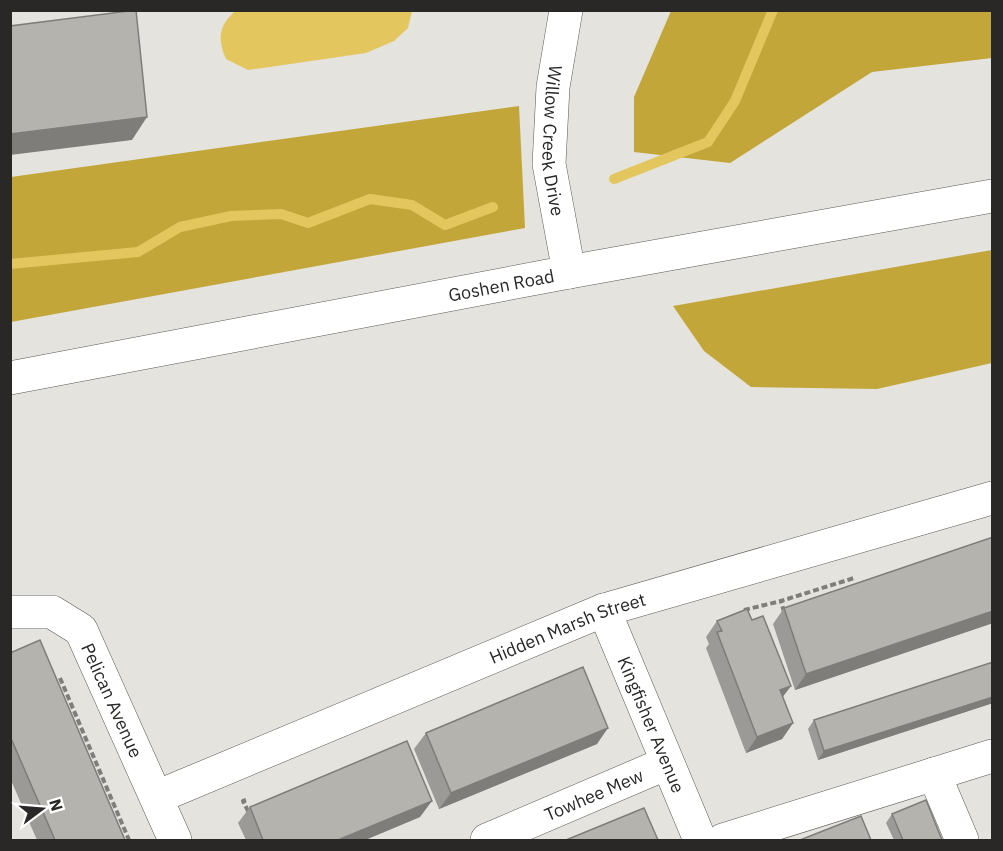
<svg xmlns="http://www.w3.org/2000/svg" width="1003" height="851" viewBox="0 0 1003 851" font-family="'IBM Plex Sans',sans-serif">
<rect width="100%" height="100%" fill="#e4e3dd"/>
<g fill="#c2a63a">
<polygon points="671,11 992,11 992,58 872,72 730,163 634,152 634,97"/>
<polygon points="519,106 525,228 11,322 11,177"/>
<polygon points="992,250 992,363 877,389 751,387 704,351 673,306"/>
</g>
<path fill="#e3c75e" d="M235 11V10L412 11 408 28 394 41 366 53 248 70 226 59C217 38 219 26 235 11Z"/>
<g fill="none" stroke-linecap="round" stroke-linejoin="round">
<g stroke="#e3c75e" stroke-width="10">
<polyline points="614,179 708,142 735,101 773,10"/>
<polyline points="10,264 138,252 180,227 231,216 281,214 308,223 370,199 412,205 445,225 493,207"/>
</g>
<defs>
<g id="minor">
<path id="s1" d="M566 10 553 87 549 164 569 272"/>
<path id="s2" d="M10 378 569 272 992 196"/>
<path id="s3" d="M604 610 700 840"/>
<path id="s4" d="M10 612H52L81 630 175 840"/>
<polyline points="934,774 962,840"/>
<path id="s5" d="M157 797 604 610 992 498"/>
<path id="s6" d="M487 840 667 763"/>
<polyline points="723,840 992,756"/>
</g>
</defs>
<use href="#minor" stroke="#5b5a56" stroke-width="34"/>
<g stroke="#7f7e7b" stroke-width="4" stroke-dasharray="6 3" stroke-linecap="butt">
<polyline points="744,610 781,601"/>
<polyline points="784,612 781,601 854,578"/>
<polyline points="60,678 129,840"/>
<polyline points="246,800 243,801 249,813"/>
</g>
<use href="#minor" stroke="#fff" stroke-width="33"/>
</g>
<g fill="#9b9a96">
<polygon points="993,537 993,623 795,690 773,624 784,608"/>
<polygon points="717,621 783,697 793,723 782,739 746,753 706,648 709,644 706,637"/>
<polygon points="10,653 125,840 37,840 10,778"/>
<polygon points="993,662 993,703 818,760 808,729 814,720"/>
<polygon points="426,733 597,744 439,809 414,749"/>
<polygon points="250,807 420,817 365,840 246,840 238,823"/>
<polygon points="892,814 942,840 894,840 886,823"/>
</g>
<g fill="#7e7d7a">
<polygon points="147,117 132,140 10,155 10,134"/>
<polygon points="993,611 993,623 795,690 806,674"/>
<polygon points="791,686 779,702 780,690"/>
<polygon points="993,697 993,703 818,760 824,751"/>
<polygon points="793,723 782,739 746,753 757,737"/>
<polygon points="608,728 597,744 439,809 451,793"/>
<polygon points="432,801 420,817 365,840 338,840"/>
</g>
<g fill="#b4b3ae" stroke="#7e7d7a" stroke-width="1.5">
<polygon points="136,10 147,117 10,134 10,26"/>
<polygon points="993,537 993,611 806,674 784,608"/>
<polygon points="747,609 752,620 763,616 791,686 780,690 793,723 757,737 717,632 722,631 717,621"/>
<polygon points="40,640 125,840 55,840 10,736 10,653"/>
<polygon points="993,662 993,697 824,751 814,720"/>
<polygon points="583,667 608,728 451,793 426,733"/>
<polygon points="407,741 432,801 338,840 263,840 250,807"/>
<polygon points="926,800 942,840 903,840 892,814"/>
<polygon points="644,808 658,840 566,840"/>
<polygon points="861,816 871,840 800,840"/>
</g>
<g text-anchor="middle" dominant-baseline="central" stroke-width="4.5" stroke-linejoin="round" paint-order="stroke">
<g font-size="18" fill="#292827" stroke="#fff">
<text stroke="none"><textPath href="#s1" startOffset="132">Willow Creek Drive</textPath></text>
<text stroke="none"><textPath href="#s2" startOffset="500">Goshen Road</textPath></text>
<text stroke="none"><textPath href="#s5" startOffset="444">Hidden Marsh Street</textPath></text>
<text stroke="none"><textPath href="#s4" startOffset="153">Pelican Avenue</textPath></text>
<text stroke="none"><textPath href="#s3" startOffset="124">Kingfisher Avenue</textPath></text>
<text stroke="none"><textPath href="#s6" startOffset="116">Towhee Mew</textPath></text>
</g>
</g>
<rect width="1003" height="851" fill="none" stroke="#292827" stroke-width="24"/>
<g transform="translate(42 809) rotate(74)" stroke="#ffffff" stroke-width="4.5" paint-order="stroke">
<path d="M0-4.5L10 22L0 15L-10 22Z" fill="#292827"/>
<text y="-9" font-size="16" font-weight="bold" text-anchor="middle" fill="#292827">N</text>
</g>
</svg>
